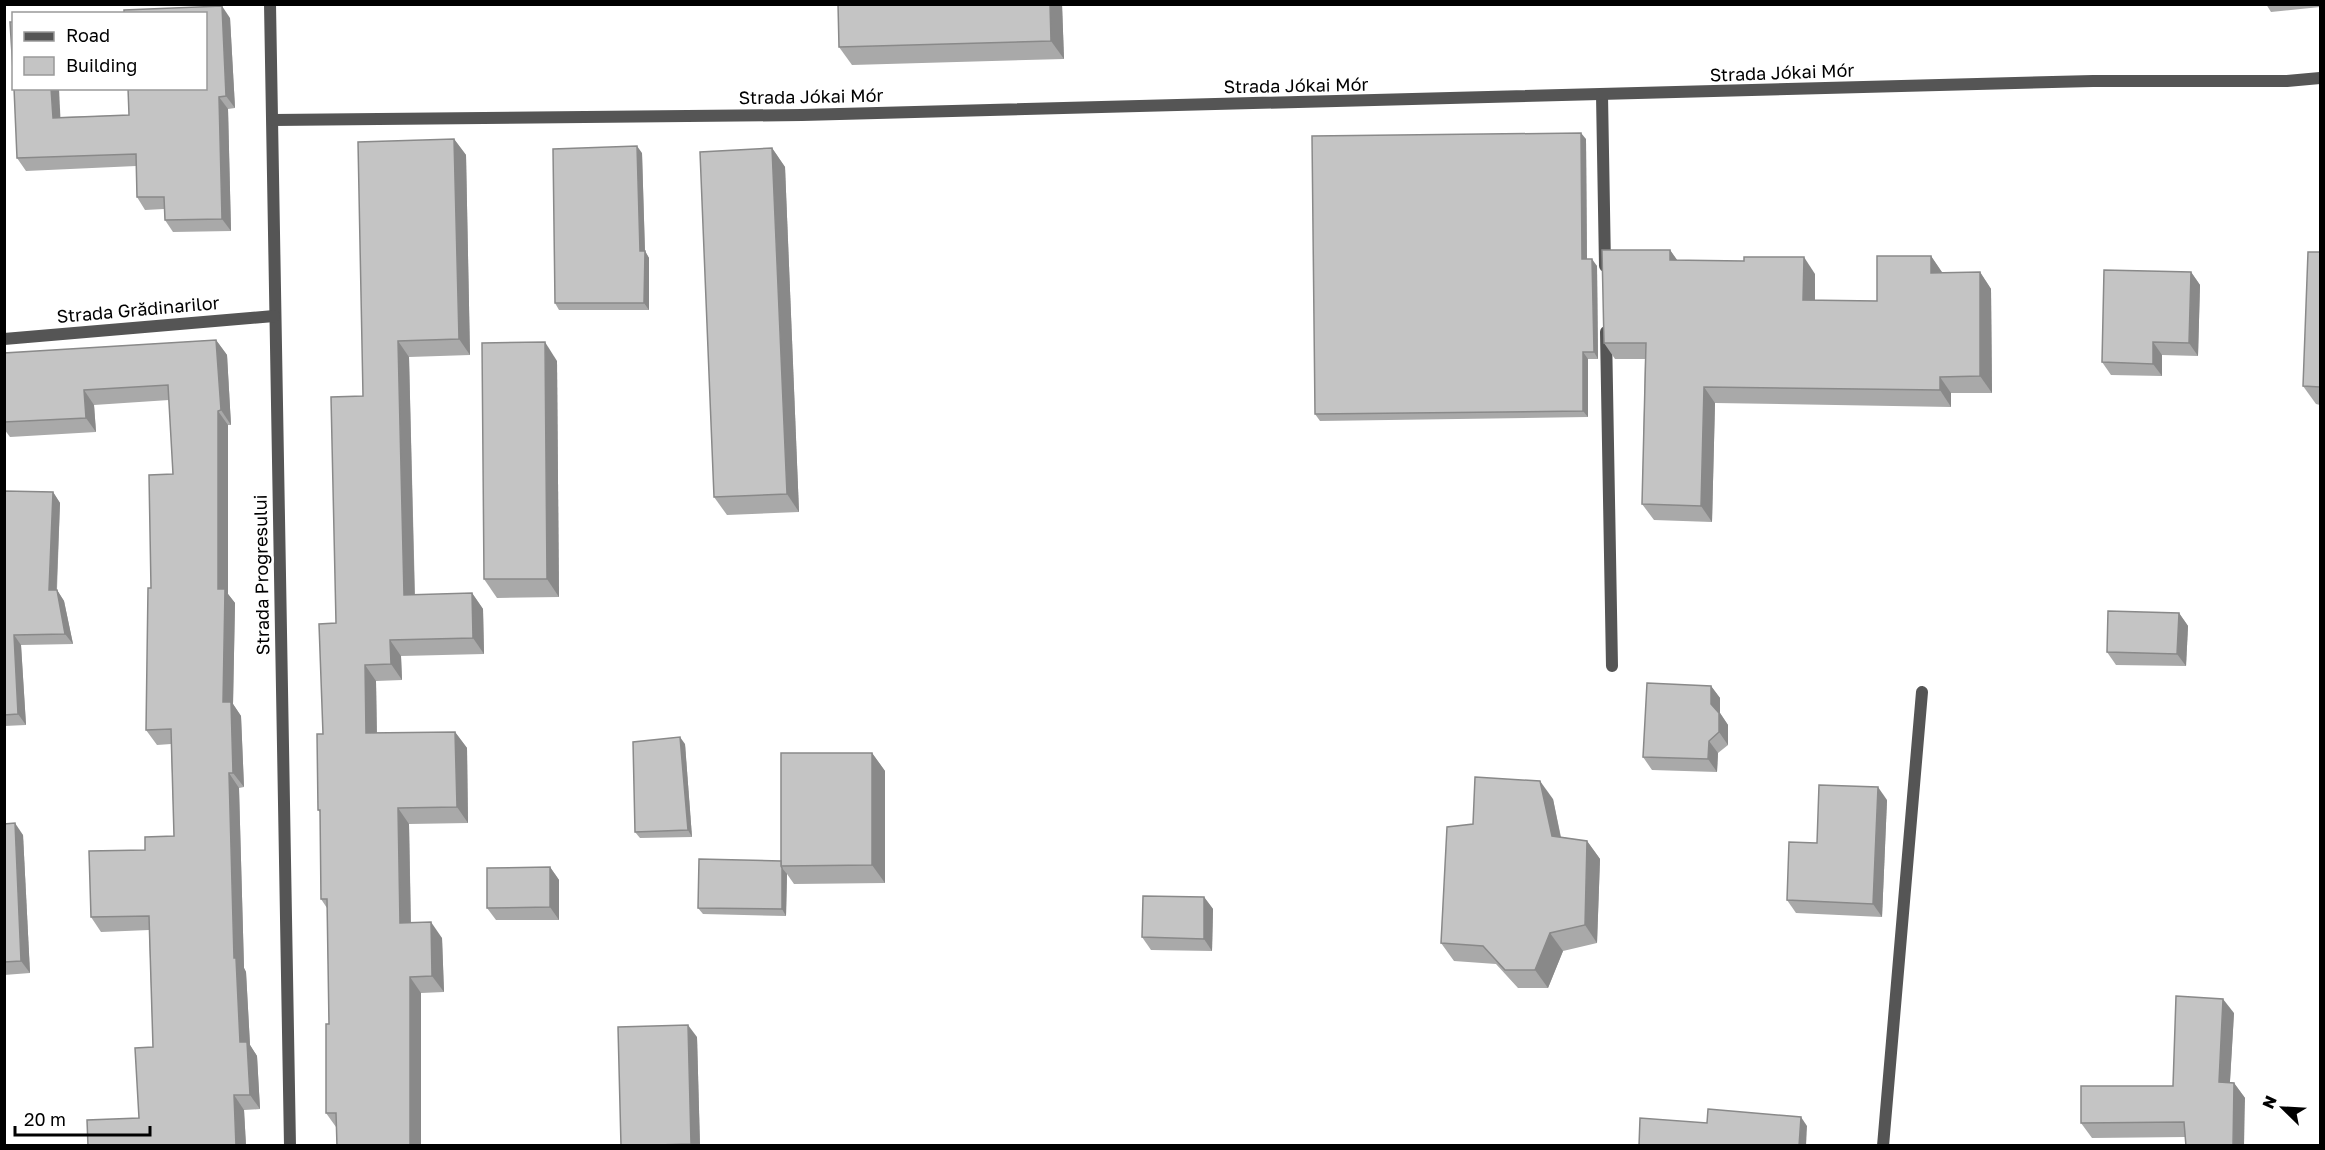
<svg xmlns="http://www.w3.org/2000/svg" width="2325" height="1150" viewBox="0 0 2325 1150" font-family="'Golos Text',sans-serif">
<rect width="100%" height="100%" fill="#fff"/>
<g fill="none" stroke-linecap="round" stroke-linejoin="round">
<g stroke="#555" stroke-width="12">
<polyline points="1602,95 1605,266"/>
<polyline points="1606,332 1612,666"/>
</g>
<g stroke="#555" stroke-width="12">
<polyline points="270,4 290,1146"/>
<polyline points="273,120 802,115 2093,81 2287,81 2320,78"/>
<polyline points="4,339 274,316"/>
<polyline points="1883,1146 1922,692"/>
</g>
</g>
<g fill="#a9a9a9">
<polygon points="1062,4 1064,59 852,65 839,47"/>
<polygon points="2266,4 2320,4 2320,7 2271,12"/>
<polygon points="230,18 235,108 228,109 231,231 173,232 165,220 164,209 145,210 137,197 136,166 26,171 17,158 60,117 129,115"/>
<polygon points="454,139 466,155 470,355 409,357 415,595 472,593 483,609 484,654 401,656 402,680 376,681 377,733 455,732 467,748 468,823 409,824 411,923 442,938 444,992 421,993 421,1146 337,1146 336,1127 326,1113 329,1024 327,908 321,899 320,812 318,810 323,734 336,623 363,396"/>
<polygon points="1586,139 1587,259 1597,266 1598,359 1588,359 1588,417 1320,421 1315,414"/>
<polygon points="772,148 785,167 799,512 727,515 714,497"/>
<polygon points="642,153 645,251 649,258 649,310 559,310 555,303"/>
<polygon points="1670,250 1677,260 1815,274 1815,300 1877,301 1931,256 1942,273 1980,272 1991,289 1992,393 1951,393 1951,407 1715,403 1712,522 1654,520 1642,504 1645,359 1615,359 1604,343"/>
<polygon points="2320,252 2320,405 2316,404 2303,386"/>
<polygon points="2191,272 2200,285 2198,356 2162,355 2162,376 2111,375 2102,362"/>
<polygon points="216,340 227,355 231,425 228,425 228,594 235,603 233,704 241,716 244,787 239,788 244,968 246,972 250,1045 257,1056 260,1109 244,1110 246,1146 88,1146 139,1118 153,1047 149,930 101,932 91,917 145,850 174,836 171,744 157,745 146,730 151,588 173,474 169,400 94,405 96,432 10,437 4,429 4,353"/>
<polygon points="557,361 559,597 497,598 484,579"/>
<polygon points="4,491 53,492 60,503 57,590 64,601 73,644 21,645 26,725 4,726"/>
<polygon points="2179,613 2188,626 2186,666 2116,665 2107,652"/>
<polygon points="1711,686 1720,698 1720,713 1728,725 1728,745 1718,753 1717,772 1652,770 1643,757"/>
<polygon points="685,744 692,837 640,838 635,832"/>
<polygon points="872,753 885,771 885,883 794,884 787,874 786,916 703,914 698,908 781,861"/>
<polygon points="1553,799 1561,837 1587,841 1600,859 1597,943 1563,951 1548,988 1518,988 1496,964 1454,961 1441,943 1473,824"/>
<polygon points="1887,800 1882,917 1796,913 1787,900 1817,843"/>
<polygon points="4,824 23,835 30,973 4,975"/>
<polygon points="550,867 559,880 559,920 496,920 487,908"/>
<polygon points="1204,897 1213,909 1212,951 1151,950 1142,937"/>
<polygon points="2234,1013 2230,1082 2234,1083 2245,1098 2185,1137 2092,1138 2081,1123 2173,1086"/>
<polygon points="697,1037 700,1146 621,1146"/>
</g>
<g fill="#898989">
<polygon points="1050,4 1062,4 1064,59 1051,41"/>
<polygon points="222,6 230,18 235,108 226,96"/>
<polygon points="51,88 59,88 61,130 53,118"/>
<polygon points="219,97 228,109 231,231 222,219"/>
<polygon points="1581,133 1586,139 1587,266 1582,259"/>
<polygon points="454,139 466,155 470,355 459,339"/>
<polygon points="637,146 642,153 645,254 645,251 649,258 649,310 644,303 640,251"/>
<polygon points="772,148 785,167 799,512 787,494"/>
<polygon points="1670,250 1682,267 1670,260"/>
<polygon points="1931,256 1942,272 1942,289 1931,273"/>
<polygon points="1804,257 1815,274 1815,316 1803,300"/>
<polygon points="1592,259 1597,266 1598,359 1594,352"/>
<polygon points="1980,272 1991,289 1992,393 1980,376"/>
<polygon points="2191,272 2200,285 2198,356 2189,343"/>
<polygon points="216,340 227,355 231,425 221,410"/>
<polygon points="398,341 409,357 415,611 404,595"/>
<polygon points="545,342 557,361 559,597 547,579"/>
<polygon points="2153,342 2162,355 2162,376 2153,364"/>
<polygon points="1583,352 1588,359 1588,417 1583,411"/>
<polygon points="1940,377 1951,393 1951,407 1940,390"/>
<polygon points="1704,387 1715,403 1712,522 1701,506"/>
<polygon points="84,390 94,405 96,432 86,418"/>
<polygon points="218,411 228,425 228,594 235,603 233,704 241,716 244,787 233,773 223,702 218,589"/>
<polygon points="53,492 60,503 56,601 49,590"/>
<polygon points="57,590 64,601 73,644 65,634"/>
<polygon points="472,593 483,609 484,654 473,638"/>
<polygon points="2179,613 2188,626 2186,666 2177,654"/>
<polygon points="14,635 21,645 26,725 18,714"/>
<polygon points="390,640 401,656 402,680 391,664"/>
<polygon points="365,665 376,681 377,749 366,733"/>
<polygon points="1711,686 1720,698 1720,713 1728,725 1728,745 1719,732 1711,704"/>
<polygon points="455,732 467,748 468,823 457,807"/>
<polygon points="680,737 685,744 692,837 688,830"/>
<polygon points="1709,741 1718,753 1717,772 1708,759"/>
<polygon points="872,753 885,771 885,883 872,865"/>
<polygon points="229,773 239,788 244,968 246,972 250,1045 257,1056 260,1109 250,1095 240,1042 234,958"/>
<polygon points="1540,781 1553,799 1564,854 1552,836"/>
<polygon points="1878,787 1887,800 1882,917 1873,904"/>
<polygon points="398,808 409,824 411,939 400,923"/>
<polygon points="15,823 23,835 30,973 21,961"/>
<polygon points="1587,841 1600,859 1597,943 1585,925"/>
<polygon points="550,867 559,880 559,920 550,907"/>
<polygon points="782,868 787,874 786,916 782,909"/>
<polygon points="1204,897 1213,909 1212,951 1204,939"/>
<polygon points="431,922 442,938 444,992 432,976"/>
<polygon points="1550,933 1563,951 1548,988 1535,970"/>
<polygon points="410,977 421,993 421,1146 410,1146"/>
<polygon points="2223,999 2234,1013 2229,1097 2219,1082"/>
<polygon points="688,1025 697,1037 700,1146 692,1146 691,1144"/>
<polygon points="2234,1083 2245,1098 2244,1146 2233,1146"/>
<polygon points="234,1095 244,1110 246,1146 236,1146"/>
<polygon points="1801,1117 1807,1126 1806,1146 1799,1146"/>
</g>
<g fill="#c4c4c4" stroke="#898989" stroke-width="1.5">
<polygon points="838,4 1050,4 1051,41 839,47"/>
<polygon points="222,6 226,96 219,97 222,219 165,220 164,197 137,197 136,154 17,158 14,88 51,88 53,118 129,115 128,88 206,88 206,14 124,14 124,10"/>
<polygon points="10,22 14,22 14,87"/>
<polygon points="1581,133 1582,259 1592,259 1594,352 1583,352 1583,411 1315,414 1312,136"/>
<polygon points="454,139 459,339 398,341 404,595 472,593 473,638 390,640 391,664 365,665 366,733 455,732 457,807 398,808 400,923 431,922 432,976 410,977 410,1146 337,1146 336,1113 326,1113 326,1024 329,1024 327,899 321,899 320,810 318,810 317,734 323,734 319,624 336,623 331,397 363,396 358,142"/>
<polygon points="637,146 640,251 645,251 644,303 555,303 553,149"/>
<polygon points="772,148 787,494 714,497 700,152"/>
<polygon points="1602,250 1670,250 1670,260 1744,261 1744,257 1804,257 1803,300 1877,301 1877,256 1931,256 1931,273 1980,272 1980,376 1940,377 1940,390 1704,387 1701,506 1642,504 1646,343 1604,343"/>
<polygon points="2308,252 2320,252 2320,387 2303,386"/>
<polygon points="2104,270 2191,272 2189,343 2153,342 2153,364 2102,362"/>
<polygon points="216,340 221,410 218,411 218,589 225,589 223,702 231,702 233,773 229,773 234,958 236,958 240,1042 247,1042 250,1095 234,1095 236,1146 88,1146 87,1120 139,1118 135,1048 153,1047 149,916 91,917 89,851 145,850 145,837 174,836 171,729 146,730 148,588 151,588 149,475 173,474 168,385 84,390 86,418 4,422 4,353"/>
<polygon points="545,342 547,579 484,579 482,343"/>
<polygon points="4,491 53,492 49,590 57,590 65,634 14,635 18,714 4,715"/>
<polygon points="2108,611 2179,613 2177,654 2107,652"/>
<polygon points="1647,683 1711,686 1711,704 1719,713 1719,732 1709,741 1708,759 1643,757"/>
<polygon points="680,737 688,830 635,832 633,742"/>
<polygon points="781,753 872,753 872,865 781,866"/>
<polygon points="1475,777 1540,781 1552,836 1587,841 1585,925 1550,933 1535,970 1505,970 1483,946 1441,943 1447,827 1473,824"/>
<polygon points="1819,785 1878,787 1873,904 1787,900 1789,842 1817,843"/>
<polygon points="15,823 21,961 4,962 4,824"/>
<polygon points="699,859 781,861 781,866 782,868 782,909 698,908"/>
<polygon points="550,867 550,907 487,908 487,868"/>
<polygon points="1143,896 1204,897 1204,939 1142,937"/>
<polygon points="2176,996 2223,999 2219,1082 2234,1083 2233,1146 2186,1146 2184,1122 2081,1123 2081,1086 2173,1086"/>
<polygon points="688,1025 691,1144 621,1146 618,1027"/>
<polygon points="1708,1109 1801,1117 1799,1146 1639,1146 1640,1118 1707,1123"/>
</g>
<g text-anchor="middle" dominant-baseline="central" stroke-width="5" stroke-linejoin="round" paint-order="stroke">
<g font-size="18" fill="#000" stroke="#fff">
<text transform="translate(1782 72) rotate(-2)">Strada Jókai Mór</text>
<text transform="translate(1296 85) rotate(-1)">Strada Jókai Mór</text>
<text transform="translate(811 96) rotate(-1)">Strada Jókai Mór</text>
<text transform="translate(138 309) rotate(-5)">Strada Grădinarilor</text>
<text transform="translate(261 575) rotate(-91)">Strada Progresului</text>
</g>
</g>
<rect width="2325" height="1150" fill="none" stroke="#000000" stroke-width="12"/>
<rect x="12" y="12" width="195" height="78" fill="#ffffff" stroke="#999999" stroke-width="1.5"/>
<rect x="24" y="32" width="30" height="9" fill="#555555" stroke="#999999" stroke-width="1.5"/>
<text x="66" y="42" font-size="18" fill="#000000">Road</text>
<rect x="24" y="57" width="30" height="18" fill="#c4c4c4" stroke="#999999" stroke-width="1.5"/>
<text x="66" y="72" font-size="18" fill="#000000">Building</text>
<g transform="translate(2283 1108) rotate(294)" stroke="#ffffff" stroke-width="4.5" paint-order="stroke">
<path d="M0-4.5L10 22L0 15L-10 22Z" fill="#000000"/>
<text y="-9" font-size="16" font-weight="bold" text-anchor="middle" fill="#000000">N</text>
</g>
<path d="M15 1126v9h135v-9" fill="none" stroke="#000000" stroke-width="3"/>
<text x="24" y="1126" font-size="18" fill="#000000" stroke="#ffffff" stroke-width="4.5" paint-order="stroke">20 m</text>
</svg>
